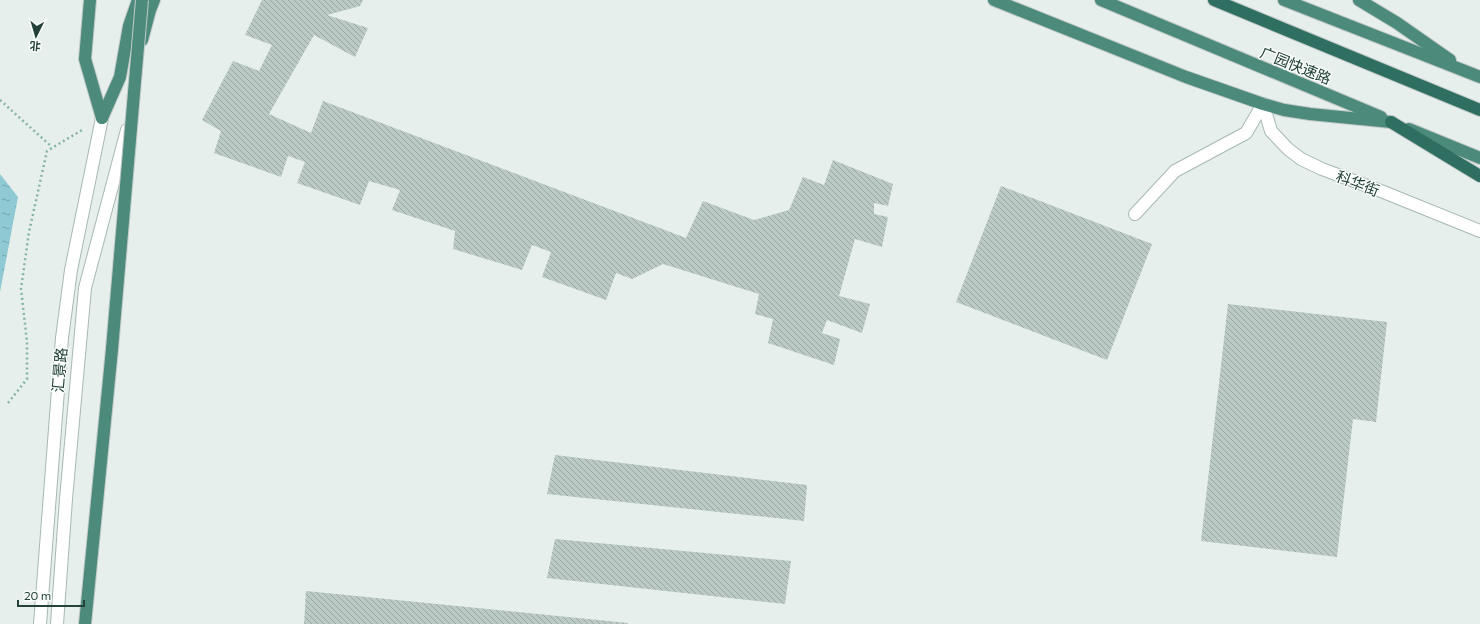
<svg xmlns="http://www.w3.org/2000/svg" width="1480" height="624" viewBox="0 0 1480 624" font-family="Commissioner,'Noto Sans SC',sans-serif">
<defs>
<pattern id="water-ripples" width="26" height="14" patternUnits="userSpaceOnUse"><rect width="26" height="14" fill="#8ec9d4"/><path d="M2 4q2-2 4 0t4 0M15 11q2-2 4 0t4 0" fill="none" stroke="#74a5ad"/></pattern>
<pattern id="building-back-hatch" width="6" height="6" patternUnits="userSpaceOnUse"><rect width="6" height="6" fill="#bbcac4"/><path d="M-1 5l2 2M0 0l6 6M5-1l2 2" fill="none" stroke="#98a6a0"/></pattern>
</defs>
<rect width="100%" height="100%" fill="#e6efeb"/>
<polygon fill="url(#water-ripples)" points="0,174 18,197 0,292"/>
<g fill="url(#building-back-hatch)">
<polygon points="262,0 363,0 360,6 327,15 368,28 355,57 314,35 269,114 311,133 323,101 686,238 703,201 754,220 789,210 803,177 824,185 833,160 893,184 888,206 874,203 874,214 888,217 882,247 855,239 839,296 870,304 862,333 827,320 822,333 840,339 834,365 768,343 773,319 755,314 759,294 663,264 632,279 616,273 606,300 542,277 551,252 532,245 522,270 453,249 455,231 392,210 400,190 369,181 360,205 297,183 305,162 288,156 281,177 214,153 221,131 202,120 233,61 259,71 272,45 245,35"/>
<polygon points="1001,186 1152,244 1107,360 956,302"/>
<polygon points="1228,304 1387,322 1376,422 1353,419 1337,557 1201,541"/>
<polygon points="555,455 807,485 804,521 547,494"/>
<polygon points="555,539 791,561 785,604 547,578"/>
<polygon points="306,591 628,623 628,624 304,624"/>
</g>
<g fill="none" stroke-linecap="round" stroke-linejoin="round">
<defs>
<polyline id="service" points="1135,214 1175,171 1246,133 1263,104"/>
<g id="minor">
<polyline points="40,624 62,338 71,270 102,118"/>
<polyline points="57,624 66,499 85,288 127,130"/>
</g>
<polyline id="tertiary" points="1263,104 1271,131 1288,149 1301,159 1322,169 1381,191 1480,231"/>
<g id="trunk">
<polyline points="90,0 85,59 102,118"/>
<polyline points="994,0 1186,77 1263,104 1284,110 1310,114 1391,122"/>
<polyline points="1101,0 1381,117"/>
<polyline points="1284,0 1480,77"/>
<polyline points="1359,0 1397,23 1450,60"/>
<polyline points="142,40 150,10 154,0"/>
<polyline points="102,118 120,77 129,26 138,0"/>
<polyline points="1409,129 1480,158"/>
<polyline points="85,624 112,349"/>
</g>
<g id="motorway">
<polyline points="1214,0 1480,110"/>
<polyline points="1391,122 1480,176"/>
</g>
</defs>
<use href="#service" stroke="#a8b8b2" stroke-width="14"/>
<use href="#minor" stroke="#a8b8b2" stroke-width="14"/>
<use href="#tertiary" stroke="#a8b8b2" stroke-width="14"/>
<use href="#trunk" stroke="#c2cac8" stroke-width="14"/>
<use href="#motorway" stroke="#c2cac8" stroke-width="14"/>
<g stroke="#86b3a5" stroke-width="2.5" stroke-dasharray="2 3" stroke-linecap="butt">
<polyline points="0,100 52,147"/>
<polyline points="8,403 27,379 27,342 21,289 29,232 47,151 82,130"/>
</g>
<use href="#service" stroke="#fff" stroke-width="12"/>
<use href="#minor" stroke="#fff" stroke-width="12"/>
<use href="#tertiary" stroke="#fff" stroke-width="12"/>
<use href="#trunk" stroke="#4c8a7c" stroke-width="12"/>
<use href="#motorway" stroke="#2f6f62" stroke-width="12"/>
<defs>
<polyline id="trunk-bridge" points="112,349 142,0"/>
</defs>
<use href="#trunk-bridge" stroke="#c2cac8" stroke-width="14" stroke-linecap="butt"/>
<use href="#trunk-bridge" stroke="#4c8a7c" stroke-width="12"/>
</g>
<g text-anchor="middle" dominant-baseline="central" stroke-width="3" stroke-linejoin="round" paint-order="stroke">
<g font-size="15" fill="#24423a" stroke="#f7fbf9">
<text transform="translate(1296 65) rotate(22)">广园快速路</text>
<text transform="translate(1358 183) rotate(21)">科华街</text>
<text transform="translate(59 370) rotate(-85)">汇景路</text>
</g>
</g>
<g transform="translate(36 36) rotate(185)" stroke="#f7fbf9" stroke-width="3" paint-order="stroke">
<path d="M0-3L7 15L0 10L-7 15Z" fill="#24423a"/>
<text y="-6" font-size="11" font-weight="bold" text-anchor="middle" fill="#24423a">北</text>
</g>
<path d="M18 600v6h66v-6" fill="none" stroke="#24423a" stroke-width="2"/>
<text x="24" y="600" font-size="12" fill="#24423a" stroke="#f7fbf9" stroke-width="3" paint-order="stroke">20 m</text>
</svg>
